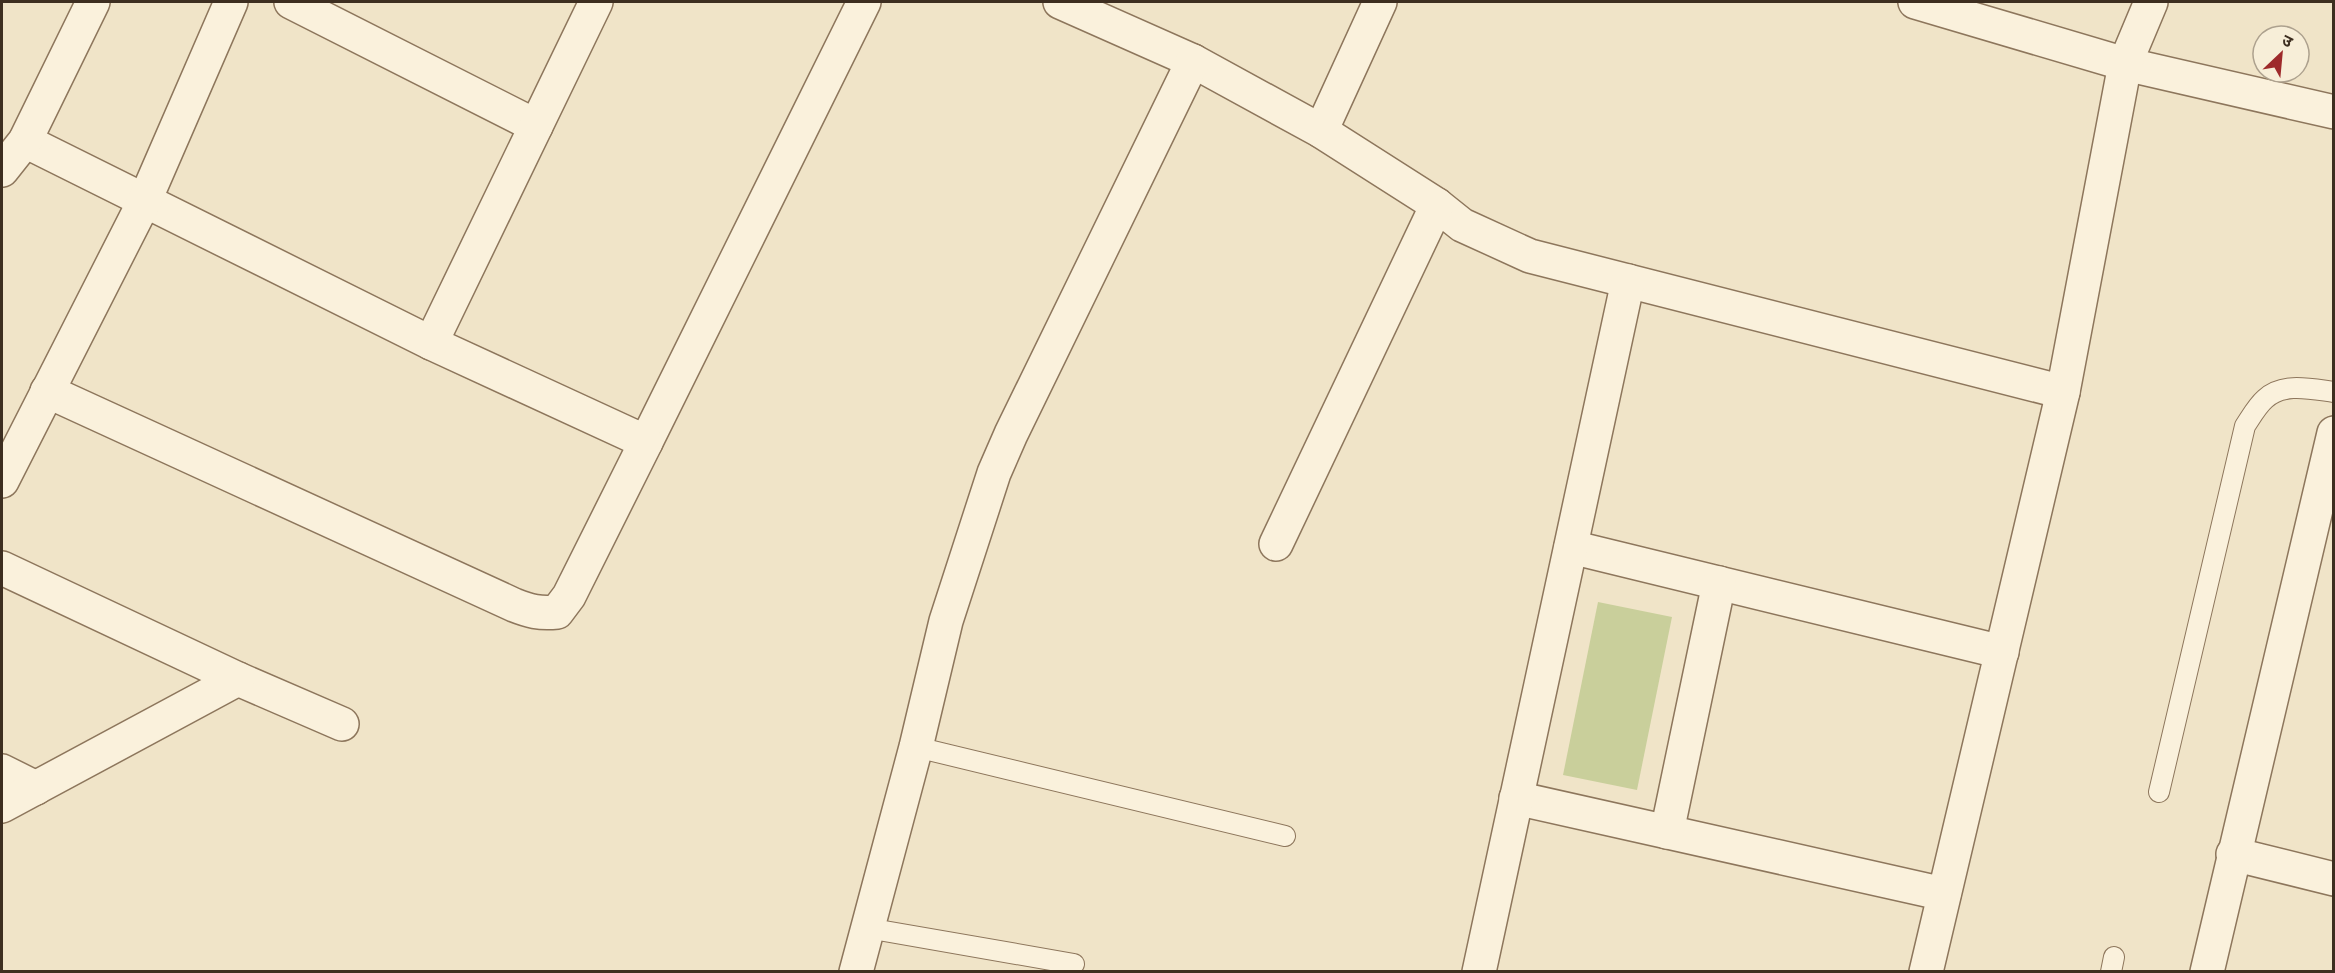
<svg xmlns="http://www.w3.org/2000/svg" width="2335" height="973" viewBox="0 0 2335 973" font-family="Bitter,'Noto Sans Devanagari',serif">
<rect width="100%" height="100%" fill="#f0e4c8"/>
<polygon fill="#c9cf9b" points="1598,602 1672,617 1637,790 1563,775"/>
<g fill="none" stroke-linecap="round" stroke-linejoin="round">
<defs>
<g id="lane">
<polyline points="916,747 1285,836"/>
<path d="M2159 792 2245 426C2251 417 2257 406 2265 399 2283 382 2311 389 2334 392"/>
<polyline points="867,928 1074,964"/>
<polyline points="2111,972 2114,957"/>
</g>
<g id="street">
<polyline points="291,2 536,126"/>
<polyline points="1060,2 1193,61 1321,131 1437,205 1462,225 1530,256 2063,392"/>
<polyline points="1915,2 2125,64 2334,112"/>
<polyline points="1321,131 1380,2"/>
<polyline points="25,141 431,343 646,442 864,2"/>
<polyline points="2,170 25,141 93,2"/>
<polyline points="431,343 596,2"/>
<path d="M47 391 514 605C529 611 540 614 557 612L569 596 646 442"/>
<polyline points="2,481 145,200 231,2"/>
<polyline points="1276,544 1437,205"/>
<polyline points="1571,547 2002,652"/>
<polyline points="2,568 238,679 342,724"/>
<polyline points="2,771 36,788"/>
<polyline points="1516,798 1944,894"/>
<polyline points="2,806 238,679"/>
<polyline points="1667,832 1719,583"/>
<polyline points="2233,854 2334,879"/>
<polyline points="856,972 916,747 946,621 994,473 1011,434 1193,61"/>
<polyline points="1479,972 1628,281"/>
<polyline points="1926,972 2063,392 2125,64 2151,2"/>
<polyline points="2207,972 2334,433"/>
</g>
</defs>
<use href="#lane" stroke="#8d765c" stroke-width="22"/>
<use href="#street" stroke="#8d765c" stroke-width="36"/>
<use href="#lane" stroke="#faf1dc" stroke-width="20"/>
<use href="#street" stroke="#faf1dc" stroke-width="33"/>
</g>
<rect width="2335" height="973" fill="none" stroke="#3d2e20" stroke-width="6"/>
<g transform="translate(2281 54) rotate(26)"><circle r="28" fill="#f7eed8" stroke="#ada18e" stroke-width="1.5"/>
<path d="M0-4.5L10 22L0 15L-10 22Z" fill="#9e2a2b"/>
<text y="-9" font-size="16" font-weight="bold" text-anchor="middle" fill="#3d2e20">उ</text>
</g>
</svg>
